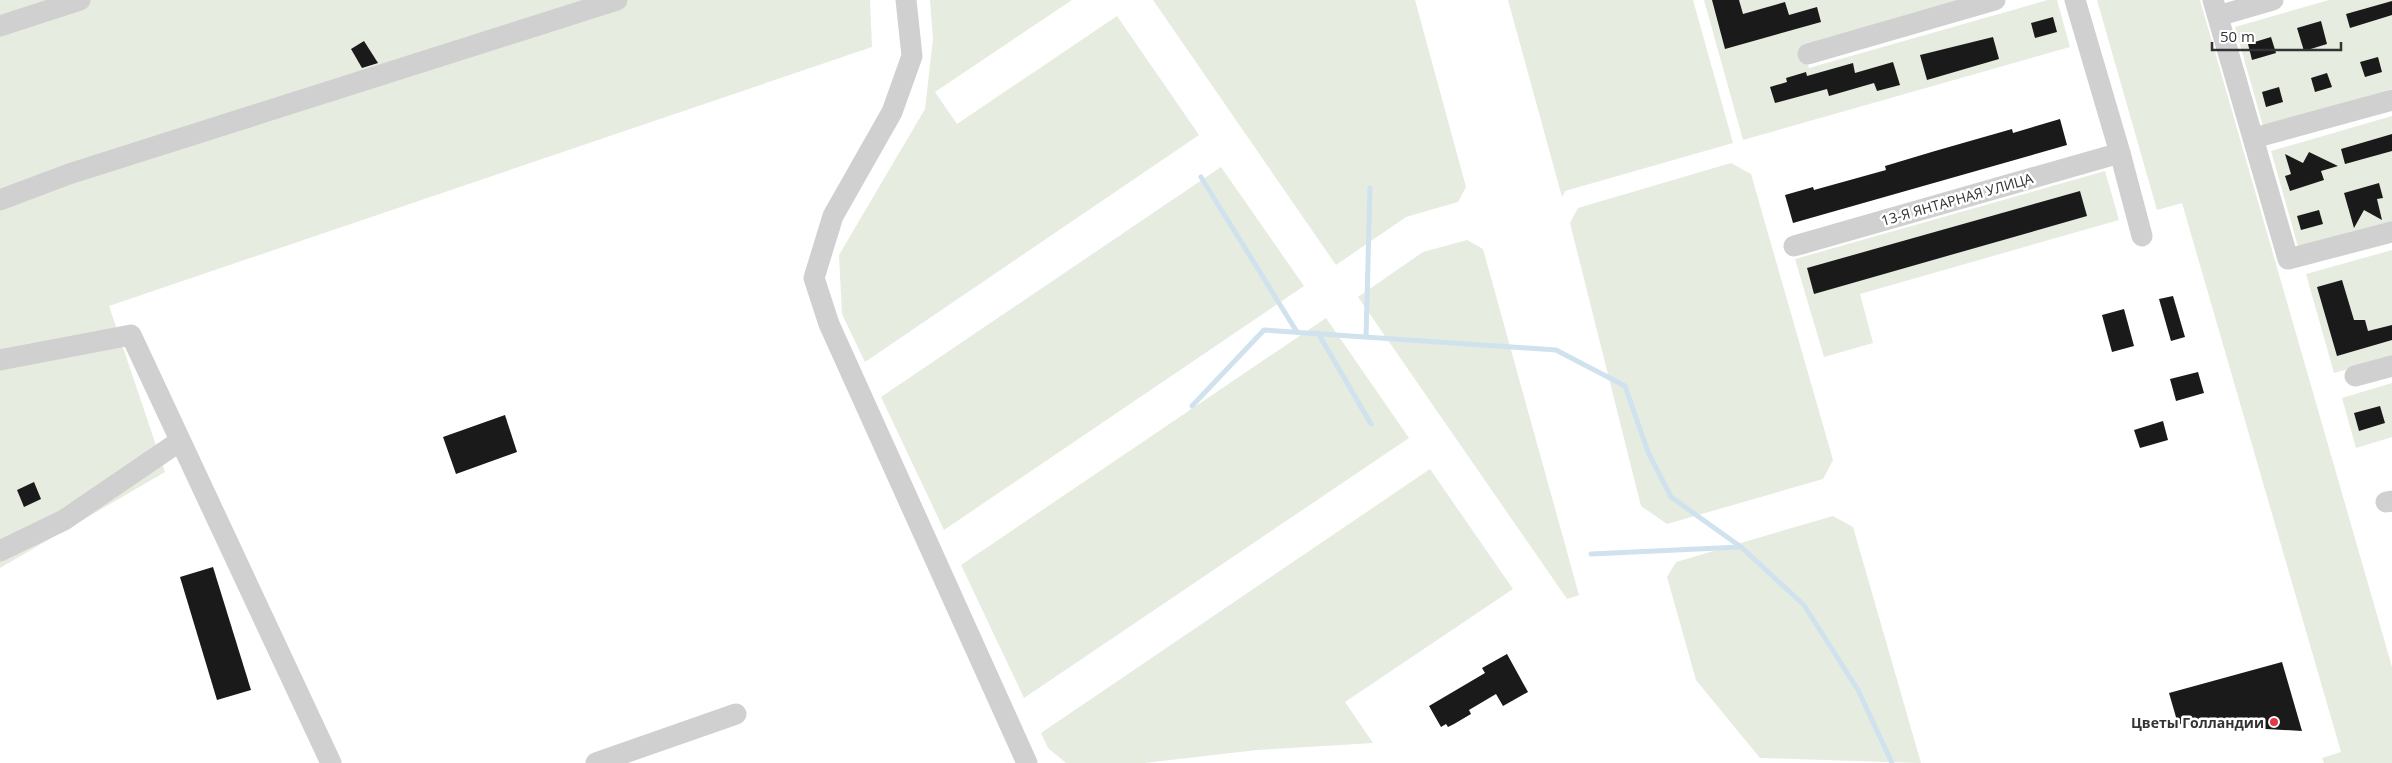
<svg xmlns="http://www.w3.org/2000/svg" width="2392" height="763" viewBox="0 0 2392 763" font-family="'Open Sans',sans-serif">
<rect width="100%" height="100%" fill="#fff"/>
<g fill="#e6ecdf">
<polygon points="0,0 870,0 872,47 109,306 165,472 0,568"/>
<polygon points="930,0 1072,0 935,92 957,124 1117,16 1199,135 865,362 842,314 839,255 925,109 933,39"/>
<polygon points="1153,0 1415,0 1466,187 1458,202 1406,217 1336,265"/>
<polygon points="1508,0 1693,0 1733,143 1565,191 1562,197"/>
<polygon points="1704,0 1963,0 1802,46 1809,68 2048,0 2057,0 2070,47 1743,140"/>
<polygon points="2097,0 2200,0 2392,667 2392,763 2324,763 2322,758 2341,752 2182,203 2157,210"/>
<polygon points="2329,0 2392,0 2392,89 2263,126 2235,27"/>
<polygon points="2392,116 2392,223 2299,250 2271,151"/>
<polygon points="1731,163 1751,174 1833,460 1823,479 1667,524 1641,506 1570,223 1578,208"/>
<polygon points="1221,167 1304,286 944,530 881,397"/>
<polygon points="2105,171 2119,220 1860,294 1873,343 1824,357 1795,259"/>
<polygon points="1467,240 1483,249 1579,595 1567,599 1358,297 1423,252"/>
<polygon points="2392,250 2392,357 2334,373 2306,274"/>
<polygon points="1326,318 1409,438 1024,698 961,565"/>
<polygon points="2392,383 2392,437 2356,448 2342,398"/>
<polygon points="1430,469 1513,589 1345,702 1373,743 1257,750 1144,763 1066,763 1048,748 1041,733"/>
<polygon points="1833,516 1853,527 1921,763 1760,758 1696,680 1667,577 1676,562"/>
</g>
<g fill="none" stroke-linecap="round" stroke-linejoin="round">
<g stroke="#cfe2ee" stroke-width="5">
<polyline points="1201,177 1297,332"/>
<polyline points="1318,333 1371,424"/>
<polyline points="1366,337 1370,188"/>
<polyline points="1192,406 1264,330 1556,350 1625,386 1648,452 1671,497 1741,547 1804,605 1858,690 1892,763"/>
<polyline points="1591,554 1740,547"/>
</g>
</g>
<g fill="#1a1a1a">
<polygon points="1712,0 1739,0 1743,14 1785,2 1789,15 1817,7 1821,22 1725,49"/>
<polygon points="2392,1 2392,15 2350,28 2346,14"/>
<polygon points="2053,17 2057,32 2035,38 2031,23"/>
<polygon points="2321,21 2327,44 2304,51 2297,28"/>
<polygon points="1993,37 1999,59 1927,80 1920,55"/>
<polygon points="2271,37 2276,53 2252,60 2248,44"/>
<polygon points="364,41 378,63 362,68 351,49"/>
<polygon points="2378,57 2382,72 2365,77 2360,62"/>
<polygon points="1893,62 1900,85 1877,91 1874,83 1829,96 1827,89 1775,103 1770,87 1787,82 1786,78 1806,72 1807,76 1853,63 1855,73"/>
<polygon points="2327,73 2332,87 2315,92 2311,78"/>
<polygon points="2279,87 2283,102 2266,107 2262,92"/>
<polygon points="2060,119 2067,145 1793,223 1785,195 1813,187 1814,190 1886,170 1885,166 1935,151 2012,129 2013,133"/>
<polygon points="2392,134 2392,151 2345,164 2341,149"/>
<polygon points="2309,152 2338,166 2321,171 2324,180 2290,191 2285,176 2291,174 2285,154 2303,163"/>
<polygon points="2379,183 2383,198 2377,199 2382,220 2364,210 2354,228 2344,193"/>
<polygon points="2080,191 2087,216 1814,294 1807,268"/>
<polygon points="2319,210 2323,224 2301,230 2297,216"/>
<polygon points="2342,280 2354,320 2365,320 2368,331 2392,325 2392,340 2337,356 2317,287"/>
<polygon points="2173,296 2185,337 2171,341 2159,299"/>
<polygon points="2124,309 2134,346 2112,352 2102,315"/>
<polygon points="2198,372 2204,393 2176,401 2170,379"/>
<polygon points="2380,406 2385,423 2359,431 2354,413"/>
<polygon points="505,415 517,452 456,474 443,437"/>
<polygon points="2163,421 2168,440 2140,448 2134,430"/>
<polygon points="34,482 41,499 24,507 17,490"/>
<polygon points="213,567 251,690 217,700 180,577"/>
<polygon points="1507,654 1528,692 1503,706 1496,694 1469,710 1471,714 1454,724 1448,727 1446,724 1441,727 1429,706 1485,673 1482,668"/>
<polygon points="2282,662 2302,731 2178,724 2169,693"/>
</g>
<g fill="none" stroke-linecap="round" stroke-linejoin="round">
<g stroke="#d0d0d0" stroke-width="21">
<polyline points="906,0 912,56 892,112 833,216 814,278 829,324 1027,763"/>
<polyline points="2075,0 2120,153 2142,236"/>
<polyline points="2213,0 2288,259 2392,232"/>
<polyline points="2218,16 2273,0"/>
<polyline points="0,26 80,0"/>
<polyline points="1808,54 1995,0"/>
<polyline points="2254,138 2392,100"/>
<polyline points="0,200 69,174 617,0"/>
<polyline points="1794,246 2120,153"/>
<polyline points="0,360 131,335 331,763"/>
<polyline points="2355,376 2392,366"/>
<polyline points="2386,502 2392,501"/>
<polyline points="0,551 64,520 180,441"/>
<polyline points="596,763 736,714"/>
</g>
</g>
<circle fill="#e63946" stroke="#fff" stroke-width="2" cx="2274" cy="722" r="5"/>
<g text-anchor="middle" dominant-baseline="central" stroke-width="5" stroke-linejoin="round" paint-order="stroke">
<g font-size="14" fill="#333" stroke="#fff">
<text transform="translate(1957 199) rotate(-16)">13-Я ЯНТАРНАЯ УЛИЦА</text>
</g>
<g font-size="14" font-weight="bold" fill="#333" stroke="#fff" text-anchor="end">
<text x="2264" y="722">Цветы Голландии</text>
</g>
</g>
<path d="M2212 42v8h129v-8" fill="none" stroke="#333333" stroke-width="2.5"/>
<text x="2220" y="42" font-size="15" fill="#333333" stroke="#ffffff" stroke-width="4" paint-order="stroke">50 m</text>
</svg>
